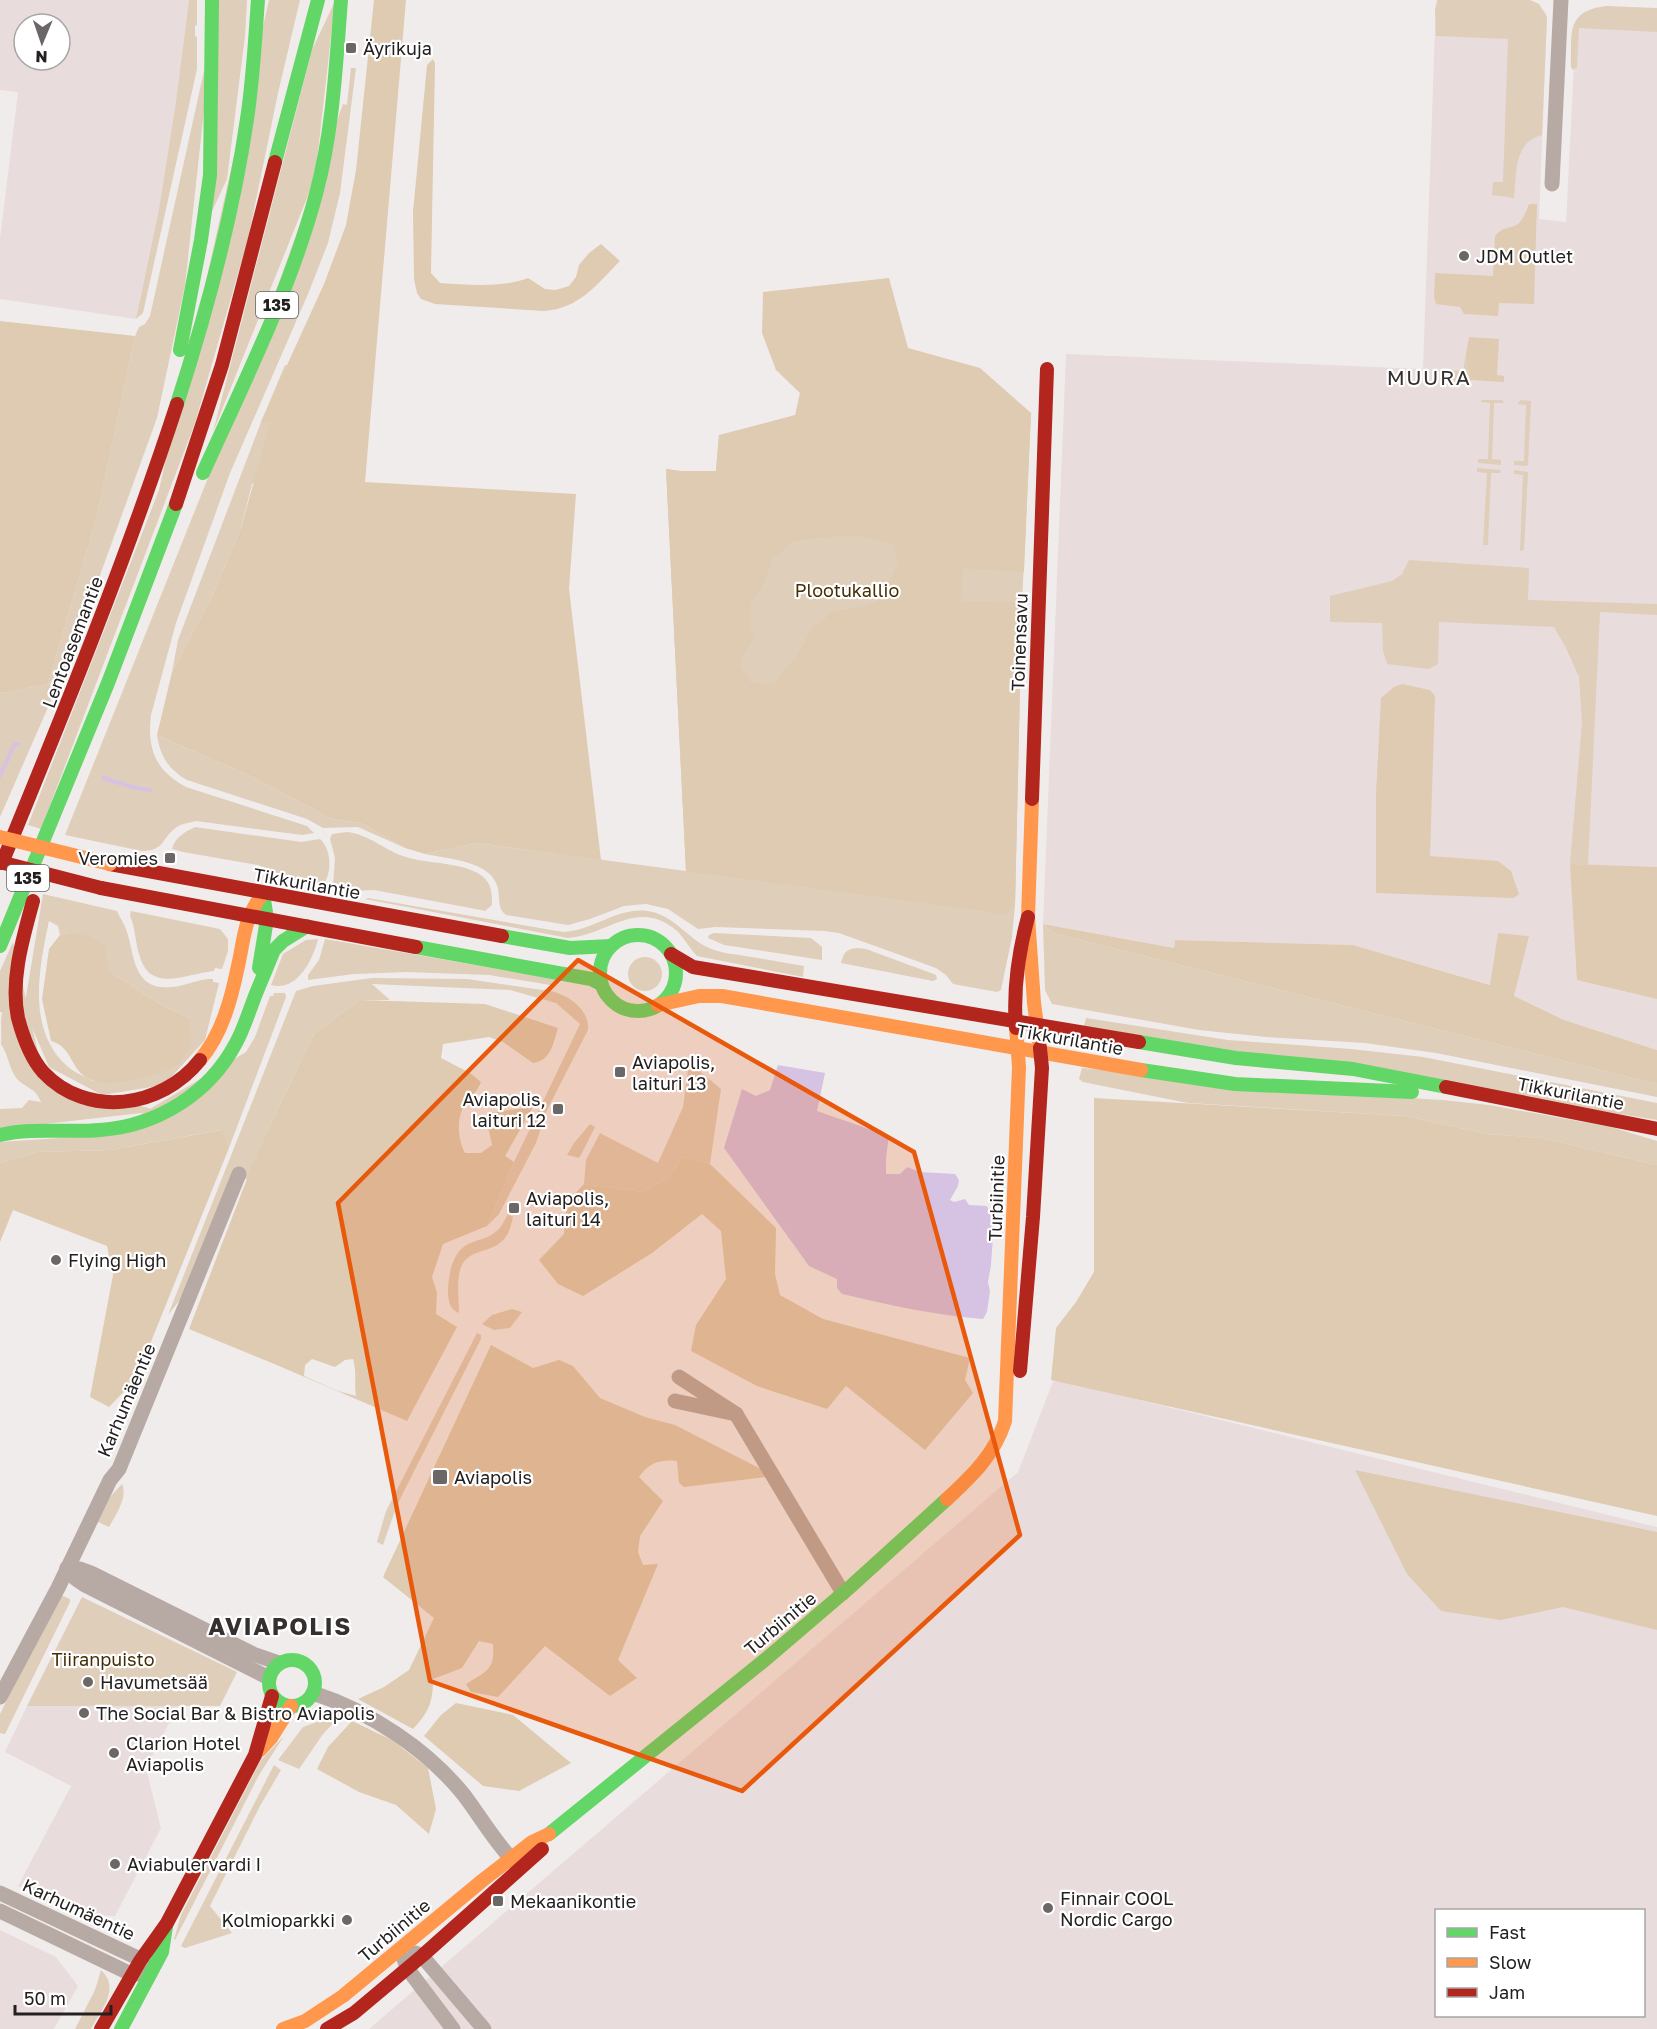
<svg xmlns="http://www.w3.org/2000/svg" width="1657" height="2029" viewBox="0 0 1657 2029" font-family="'Golos Text',sans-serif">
<rect width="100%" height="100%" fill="#f1ecec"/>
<g fill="#e9dcdd" fill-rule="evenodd">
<path d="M0 0H189L176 101 159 209 136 319 0 299V239L18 92 0 90ZM24 24H60V60H24Z"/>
<polygon points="1436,0 1528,0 1539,6 1545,12 1547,17 1539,219 1566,222 1576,25 1657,11 1657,1050 1564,1020 1514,996 1528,936 1498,934 1491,985 1353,945 1175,940 1174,948 1043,924 1066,354 1423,369"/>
<path d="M1054 1379 1657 1527V2029H369L1018 1472ZM1436 1910H1644V2016H1436Z"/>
<polygon points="27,1706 178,1706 146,1768 161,1828 115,1916 76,1915 18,1886 71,1786 5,1752"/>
<polygon points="0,1930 56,1957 78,1986 54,2029 0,2029"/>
</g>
<g fill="#dfceb9" fill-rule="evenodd">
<polygon points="189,0 197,0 197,25 195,26 195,36 197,37 197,69 143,313 136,319 159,209 176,101"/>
<polygon points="217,0 247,0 245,36 227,179 212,211"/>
<polygon points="269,0 300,0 278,93 248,239 195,423 41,829 28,825 159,490"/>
<path d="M1438 0H1530L1539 4 1547 17 1542 135C1513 143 1517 173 1514 198L1492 195 1493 182H1503L1508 39 1436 36 1435 9Z"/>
<polygon points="335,1 315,178 213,432 312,50"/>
<path d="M1606 6 1657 8V32L1579 28 1577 67 1573 70 1571 67C1572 34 1565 11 1606 6Z"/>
<path d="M351 68H356L340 193 328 243 308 294 230 473 176 623 151 715C147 749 155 770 186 787L307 826 314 833 302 835 196 821C188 823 179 824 173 830 160 842 164 850 142 851L65 835 216 458 343 104 347 105Z"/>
<polygon points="204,71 206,92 185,285 157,418 95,589 56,689 0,817 0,692 3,693 48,684 97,516 135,336 139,327 145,324 150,316"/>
<polygon points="1466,354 1470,380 1464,384 1446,380 1439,370 1463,371"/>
<polygon points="285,365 373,390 252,484 241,528 213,594 172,672 178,640 261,422"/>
<polygon points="1481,400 1502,400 1504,403 1494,403 1492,459 1501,460 1501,465 1478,463 1478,459 1488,459 1490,403 1481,402"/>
<polygon points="1521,400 1531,401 1528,465 1526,466 1514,465 1514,461 1524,461 1526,405 1517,404"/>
<path d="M1031 413 1022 603 1015 905 1012 937 1001 990 997 992 953 984 946 975 936 968 839 933 824 931 716 927 698 929 668 909 646 904 624 906 590 919 568 925 506 915C497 908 500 899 498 889 493 861 449 859 425 854L477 843 686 871 666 469 681 471H716L719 435Z"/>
<polygon points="1477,468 1501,470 1500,473 1491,473 1488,545 1483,545 1487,473 1477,472"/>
<polygon points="1514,470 1528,472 1524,550 1520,551 1523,475 1514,474"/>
<polygon points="1409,560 1529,568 1528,600 1657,604 1657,615 1600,612 1588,865 1570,864 1582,722 1579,677 1566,648 1554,627 1439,622 1438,664 1429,669 1387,664 1383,651 1382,623 1330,622 1330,596 1392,581 1402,574"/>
<path d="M157 735 250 776 332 819 361 823 405 848 358 827 323 828 307 819 187 780C169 770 160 756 157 735Z"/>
<path d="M195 827 301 842 320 839C332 850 332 873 323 885L299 882 258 865 183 852 172 849C175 837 185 832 195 827Z"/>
<path d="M347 832C369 834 385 851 406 857 428 864 464 862 482 876 492 884 492 893 492 905L485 911 481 910 374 890 354 891 333 886 335 858 330 839 332 834Z"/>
<path d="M43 894 117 911C120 918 125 925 127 932 135 957 133 991 172 987 185 986 196 980 209 979H213V982L219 983 205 1040 164 1085 102 1095 49 1067 24 1009ZM49 921 58 926 60 935 68 933 108 970 161 1005 189 1018 93 1081C85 1076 75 1073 68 1067 26 1030 39 969 49 921Z"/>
<path d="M368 898 563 932C593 931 617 907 647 911 673 914 687 938 709 948 720 953 734 954 745 956 765 959 785 963 804 966L803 977 697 956C689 948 684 937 676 930 637 898 608 935 568 938L365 899Z"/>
<path d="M131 911 220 929 228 939V951L222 969 215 968 214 971C188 973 151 994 140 957 135 944 136 929 130 916Z"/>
<polygon points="1043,924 1053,933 1657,1084 1657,1097 1436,1053 1365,1043 1266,1037 1199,1030 1052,1004 1045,990"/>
<polygon points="714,933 811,938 822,947 822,960 724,945 708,938 709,935"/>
<path d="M318 939C313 960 297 992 271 985L283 954 306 940Z"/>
<polygon points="325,939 557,979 556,986 489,975 407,972 354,974 308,980 308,975 319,960"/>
<path d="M13 942 44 1079 159 1111 0 1129V1109L22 1108 29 1100 41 1102C35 1087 27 1089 17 1079 9 1069 8 1054 1 1044 2 1032 0 1024 2 1012H0V971Z"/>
<path d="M858 948 866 949 931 973 936 975 937 979 933 981 841 963C844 952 846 949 858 948Z"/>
<circle cx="645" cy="974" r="17"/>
<path d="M372 978 467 979 550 991C567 994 590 1009 588 1030L547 1110 536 1143 499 1214 487 1226 514 1162 580 1024 556 1003 510 990 372 984 390 1000H359L314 1034 259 1148 248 1180 233 1172 182 1297 168 1315 296 991 313 986Z"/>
<polygon points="274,993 285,993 286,997 229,1148 221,1130 110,1150 38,1152 0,1163 0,1142 106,1135 246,1052 255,1037 270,996 273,996"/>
<polygon points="1086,1018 1228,1040 1351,1049 1423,1057 1657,1103 1657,1120 1084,1026"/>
<polygon points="689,1062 721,1089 710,1164 683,1157 668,1178 642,1192 584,1184 586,1160 600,1133 658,1163 683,1107"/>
<polygon points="1082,1068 1374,1096 1443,1100 1489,1105 1611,1127 1657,1141 1657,1165 1542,1138 1487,1134 1406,1116 1188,1103 1083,1082 1079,1079"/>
<polygon points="590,1124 595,1127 581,1155 579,1158 567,1155 574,1143"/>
<path d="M508 1214 513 1217C511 1225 509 1236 501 1242 486 1255 463 1248 459 1275 457 1287 459 1301 459 1313 450 1309 449 1304 448 1294 448 1277 451 1253 468 1244 476 1240 487 1239 494 1233 501 1229 504 1221 508 1214Z"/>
<polygon points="512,1309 522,1312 510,1328 494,1330 482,1324 492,1315"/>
<polygon points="477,1333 481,1335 481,1339 397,1505 383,1545 377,1542 386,1511"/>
<path d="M122 1484C128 1497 116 1515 109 1527L98 1522 110 1497Z"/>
<polygon points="61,1595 70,1599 70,1602 5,1734 0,1733 0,1714 52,1609"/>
<polygon points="82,1597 237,1672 220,1706 27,1706"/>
<polygon points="335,1710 339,1711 339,1717 323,1734 299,1769 278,1760 303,1727 325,1719"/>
<polygon points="284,1736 259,1775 175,1940 174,1939 181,1915 261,1760"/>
<polygon points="274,1765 281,1770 260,1806 210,1906 232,1933 185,1948 181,1946"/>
<path d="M101 1970C121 1988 101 2010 91 2029H75L95 1990Z"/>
</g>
<g fill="#decbb2" fill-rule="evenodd">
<polygon points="374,0 406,0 365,482 576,494 569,589 601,860 477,843 425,854 405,848 361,823 332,819 250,776 157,735 172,672 213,594 241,528 270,423 261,422 324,284 346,225 356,170"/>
<path d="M433 59 435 63 431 273 440 283C468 285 502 288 528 278L545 289 556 290 569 286 576 277 579 265 589 253 601 244 620 261C597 284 579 309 544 311L435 304 421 299 417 293 414 279 413 212 427 65Z"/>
<path d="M1529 204H1537L1534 304 1499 303 1498 316 1464 314 1460 307 1436 304 1434 297 1435 273 1493 276 1495 236C1510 219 1517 238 1529 204Z"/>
<path d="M889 278 908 348 980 368 1031 413 1024 572 963 568 961 601 1022 603 1015 905 1006 914 686 871 666 469 681 471H716L719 435 795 415 800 393 776 370 762 333 763 292ZM833 536H865L893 544 898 563 880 600 863 607 835 611 814 626 796 656 773 684 751 683 740 666 743 655 754 639 750 624 751 603 764 583 773 558 794 541Z"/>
<polygon points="0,321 135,336 97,516 48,684 3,693 0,692"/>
<polygon points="1469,337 1499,339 1497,375 1504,376 1504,382 1470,380 1466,354"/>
<polygon points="1402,684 1430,690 1435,696 1430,856 1498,861 1511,871 1519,894 1514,898 1376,893 1376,794 1381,698 1394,687"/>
<polygon points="1570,864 1657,867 1657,999 1577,980"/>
<polygon points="1043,924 1174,948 1175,940 1353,945 1490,985 1498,933 1529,936 1514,996 1564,1020 1657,1050 1657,1084 1053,933"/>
<path d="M68 933 89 936 105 945 108 970 161 1005 189 1018C189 1027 191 1038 190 1046 188 1051 181 1062 177 1065 160 1076 111 1088 92 1080 69 1072 75 1048 51 1041L42 999 49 949 60 935Z"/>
<path d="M359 1000 485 1004 558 1028C553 1043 552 1060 533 1063L503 1042 489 1037 443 1044 441 1058 470 1073 481 1082C476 1095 469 1096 464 1106 456 1119 458 1140 465 1153H481L492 1145 489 1131 483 1120 488 1113 533 1107 505 1156 514 1162 487 1226 443 1244 432 1277 437 1293 436 1314 457 1327 407 1421 272 1363 189 1329 259 1148 314 1034ZM312 1359 335 1367 345 1360 353 1359C357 1372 354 1383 356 1396L338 1391 304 1376 305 1365Z"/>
<polygon points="1094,1098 1406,1116 1487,1134 1542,1138 1657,1165 1657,1516 1051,1380 1056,1328 1076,1302 1094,1272"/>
<polygon points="222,1130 229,1148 136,1379 109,1407 90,1397 113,1275 107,1246 13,1210 0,1242 0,1163 38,1152 110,1150"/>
<polygon points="683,1157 710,1164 776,1228 775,1274 780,1295 823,1319 970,1358 965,1380 973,1393 925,1450 846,1386 827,1409 757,1386 691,1351 696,1325 726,1279 721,1231 702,1214 652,1253 583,1296 558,1284 539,1260 564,1234 567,1202 584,1184 642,1192 668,1178"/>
<path d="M491 1345 533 1368 559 1360 573 1366 600 1398 645 1417 675 1425 775 1476 684 1487 679 1483 677 1461C661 1459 648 1463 639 1477L663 1501 640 1536 638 1552 643 1565 658 1564 618 1660 637 1678 610 1696 545 1646 498 1697 471 1692 466 1684C487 1671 495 1670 493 1644L479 1641 462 1668 433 1679C433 1702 429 1712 413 1729L358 1699 384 1687 409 1670 434 1618 383 1577Z"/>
<polygon points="1355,1470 1657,1532 1657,1630 1563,1607 1501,1620 1441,1611 1407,1574"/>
<polygon points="456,1703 513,1715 571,1763 519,1791 483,1786 424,1736 441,1715"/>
<polygon points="352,1721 392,1740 428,1768 436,1809 429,1834 396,1805 359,1792 317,1769 328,1747"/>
</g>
<path fill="#d6c2e3" d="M778 1065 825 1073 817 1111 889 1136 886 1158V1174H900L907 1167 920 1172 955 1174 959 1180 958 1186 950 1200 954 1202 965 1199 969 1205 987 1206 994 1222 991 1265 988 1282 990 1291 987 1312 983 1319C934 1315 889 1305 842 1294L837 1288V1279L809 1266 724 1148 742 1089 756 1096 770 1090Z"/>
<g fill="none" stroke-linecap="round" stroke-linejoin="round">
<g stroke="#d6c2e3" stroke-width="4">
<polyline points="0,776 14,745 19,744"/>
<polyline points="103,778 136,788 151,790"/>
</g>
<g stroke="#b7aaa4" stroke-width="15">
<polyline points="1552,184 1561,0"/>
<polyline points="675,1401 736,1414 679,1377"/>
<polyline points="736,1414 843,1593"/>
<polyline points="67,1568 80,1569 91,1573 253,1654 279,1663"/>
<polyline points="67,1568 75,1578 85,1585 269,1678"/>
<path d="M313 1693C369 1711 427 1749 464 1795 482 1819 496 1844 517 1865"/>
<polyline points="0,1697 58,1588 110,1480 119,1469 239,1174"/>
<polyline points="0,1893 140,1959 145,1967"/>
<polyline points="0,1911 131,1974 142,1974"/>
<polyline points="415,1953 422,1956 484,2029"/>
<polyline points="404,1959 407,1968 453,2029"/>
</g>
<g stroke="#63d668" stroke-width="14">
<polyline points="275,162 318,0"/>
<polyline points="180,350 201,240 210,175 212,0"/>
<path d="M177 404C207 311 233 216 247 119 253 80 255 40 258 0"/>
<path d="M203 473C244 382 290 291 316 194 333 131 336 65 341 0"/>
<circle cx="638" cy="973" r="38"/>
<polyline points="502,936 570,948 611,946"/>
<polyline points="0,946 108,683 176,504"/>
<polyline points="416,947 591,979 601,984"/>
<polyline points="259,968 267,919 263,893"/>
<polyline points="1139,1042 1236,1058 1353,1069 1446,1087"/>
<polyline points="1141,1070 1235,1084 1412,1092"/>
<path d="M0 1135C33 1127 66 1133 100 1130 157 1126 209 1094 236 1043 244 1028 249 1012 255 996 261 981 268 965 274 950L283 941 307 926"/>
<circle cx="292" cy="1683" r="23"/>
<polyline points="549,1834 766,1659 849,1588 947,1499"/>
<polyline points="121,2029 162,1952 166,1927"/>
</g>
<g stroke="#ff974d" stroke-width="14">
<polyline points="1032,799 1028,917 1034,1003 1040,1048"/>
<polyline points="658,1005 699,996 722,996 1141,1070"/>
<path d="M200 1060C222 1034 231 1000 238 966 245 935 243 921 263 893"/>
<path d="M947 1499C972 1476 995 1454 1005 1421L1019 1067 1016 1028"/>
<polyline points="260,1750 271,1738 291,1706"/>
<polyline points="283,2029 305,2021 343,1996 483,1880 532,1842 549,1834"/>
</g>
<g stroke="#b3261e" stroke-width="14">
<polyline points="176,504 222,365 275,162"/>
<polyline points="1032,799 1047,369"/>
<path d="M2 863C64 712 126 560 177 404"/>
<polyline points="110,864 502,936"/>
<polyline points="101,888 416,947"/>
<path d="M33 901C23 938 10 980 18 1018 23 1037 30 1057 43 1072 87 1119 162 1108 200 1060"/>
<polyline points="671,954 693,967 1139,1042"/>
<path d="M1016 1028C1013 990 1018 954 1028 917"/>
<polyline points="1446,1087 1657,1129"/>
<polyline points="1020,1371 1033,1217 1042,1068 1040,1048"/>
<polyline points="101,2029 140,1961 167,1923 255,1755 272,1696"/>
<polyline points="327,2029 354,2013 422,1956 542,1849"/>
</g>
<polyline stroke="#ff974d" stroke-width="14" points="0,837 110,864"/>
<polyline stroke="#b3261e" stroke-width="14" points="0,862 101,888"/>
</g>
<path fill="#e8590c" fill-opacity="0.2" stroke="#e8590c" stroke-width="4.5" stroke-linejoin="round" d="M578 960 914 1152 1020 1535 742 1791 430 1681 338 1203Z"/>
<g fill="#6c6767" stroke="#fff" stroke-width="2">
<rect x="345" y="42" width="12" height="12" rx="3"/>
<circle cx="1464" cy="256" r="6"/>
<rect x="164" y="852" width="12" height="12" rx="3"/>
<rect x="614" y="1066" width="12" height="12" rx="3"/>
<rect x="552" y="1103" width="12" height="12" rx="3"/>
<rect x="508" y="1202" width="12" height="12" rx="3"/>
<circle cx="56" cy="1260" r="6"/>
<rect x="432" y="1469" width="16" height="16" rx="3"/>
<circle cx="88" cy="1682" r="6"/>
<circle cx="84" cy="1713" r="6"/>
<circle cx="114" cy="1753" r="6"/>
<circle cx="115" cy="1864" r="6"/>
<rect x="492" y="1895" width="12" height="12" rx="3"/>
<circle cx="1048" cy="1908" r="6"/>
<circle cx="347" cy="1920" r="6"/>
</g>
<g text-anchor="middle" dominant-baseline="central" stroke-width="4.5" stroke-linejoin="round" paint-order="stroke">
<g fill="#fff" stroke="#666363" stroke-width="1.5">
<rect x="256" y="292" width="42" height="26" rx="4.5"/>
<rect x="7" y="865" width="42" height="26" rx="4.5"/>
</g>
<g font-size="16" font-weight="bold" fill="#242020">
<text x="277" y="305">135</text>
<text x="28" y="878">135</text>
</g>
<g font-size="18" fill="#242020" stroke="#fff" text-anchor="start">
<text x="363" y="48">Äyrikuja</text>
<text x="1476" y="256">JDM Outlet</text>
<text x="158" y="858" text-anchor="end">Veromies</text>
<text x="632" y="1062">Aviapolis,<tspan x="632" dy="21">laituri 13</tspan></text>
<text x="546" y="1099" text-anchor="end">Aviapolis,<tspan x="546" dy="21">laituri 12</tspan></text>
<text x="526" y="1198">Aviapolis,<tspan x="526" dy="21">laituri 14</tspan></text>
<text x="68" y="1260">Flying High</text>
<text x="454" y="1477">Aviapolis</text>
<text x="100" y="1682">Havumetsää</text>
<text x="96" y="1713">The Social Bar &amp; Bistro Aviapolis</text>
<text x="126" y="1743">Clarion Hotel<tspan x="126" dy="21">Aviapolis</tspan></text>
<text x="127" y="1864">Aviabulervardi I</text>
<text x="1060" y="1898">Finnair COOL<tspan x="1060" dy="21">Nordic Cargo</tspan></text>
<text x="510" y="1901">Mekaanikontie</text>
<text x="335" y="1920" text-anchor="end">Kolmioparkki</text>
</g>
<g font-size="18" fill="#442e07" stroke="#fff">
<text x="847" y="590">Plootukallio</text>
<text x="103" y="1659">Tiiranpuisto</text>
</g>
<g font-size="18" fill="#242020" stroke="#fff">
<text transform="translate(72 642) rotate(-69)">Lentoasemantie</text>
<text transform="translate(1019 642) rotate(-88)">Toinensavu</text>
<text transform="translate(307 883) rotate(10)">Tikkurilantie</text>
<text transform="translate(1070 1039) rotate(10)">Tikkurilantie</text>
<text transform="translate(1571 1093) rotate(11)">Tikkurilantie</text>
<text transform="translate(996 1198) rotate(-88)">Turbiinitie</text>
<text transform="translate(126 1400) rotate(-67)">Karhumäentie</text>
<text transform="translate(780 1623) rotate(-40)">Turbiinitie</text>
<text transform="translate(79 1909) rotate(25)">Karhumäentie</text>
<text transform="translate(394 1930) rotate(-40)">Turbiinitie</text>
</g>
<g font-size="21" letter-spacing="1.5" fill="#362f2f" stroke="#fff">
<text x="1429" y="377">MUURA</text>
</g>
<g font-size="24" font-weight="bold" letter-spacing="1.5" fill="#362f2f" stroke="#fff">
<text x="280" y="1625">AVIAPOLIS</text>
</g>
</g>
<rect x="1435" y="1909" width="210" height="108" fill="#ffffff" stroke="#a7a6a6" stroke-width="1.5"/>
<rect x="1447" y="1928" width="30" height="9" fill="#63d668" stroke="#a7a6a6" stroke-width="1.5"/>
<text x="1489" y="1939" font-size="18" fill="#242020">Fast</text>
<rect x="1447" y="1958" width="30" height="9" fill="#ff974d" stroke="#a7a6a6" stroke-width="1.5"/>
<text x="1489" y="1969" font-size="18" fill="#242020">Slow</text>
<rect x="1447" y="1988" width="30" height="9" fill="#b3261e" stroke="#a7a6a6" stroke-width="1.5"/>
<text x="1489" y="1999" font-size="18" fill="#242020">Jam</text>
<g transform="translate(42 42) rotate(182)"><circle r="28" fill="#ffffff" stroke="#a7a6a6" stroke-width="1.5"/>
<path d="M0-4.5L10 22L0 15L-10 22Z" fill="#6c6767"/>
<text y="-9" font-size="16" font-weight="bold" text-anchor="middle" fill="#242020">N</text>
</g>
<path d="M15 2005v9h96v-9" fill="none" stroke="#242020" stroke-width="3"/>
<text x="24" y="2005" font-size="18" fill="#242020" stroke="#ffffff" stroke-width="4.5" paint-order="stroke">50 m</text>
</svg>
